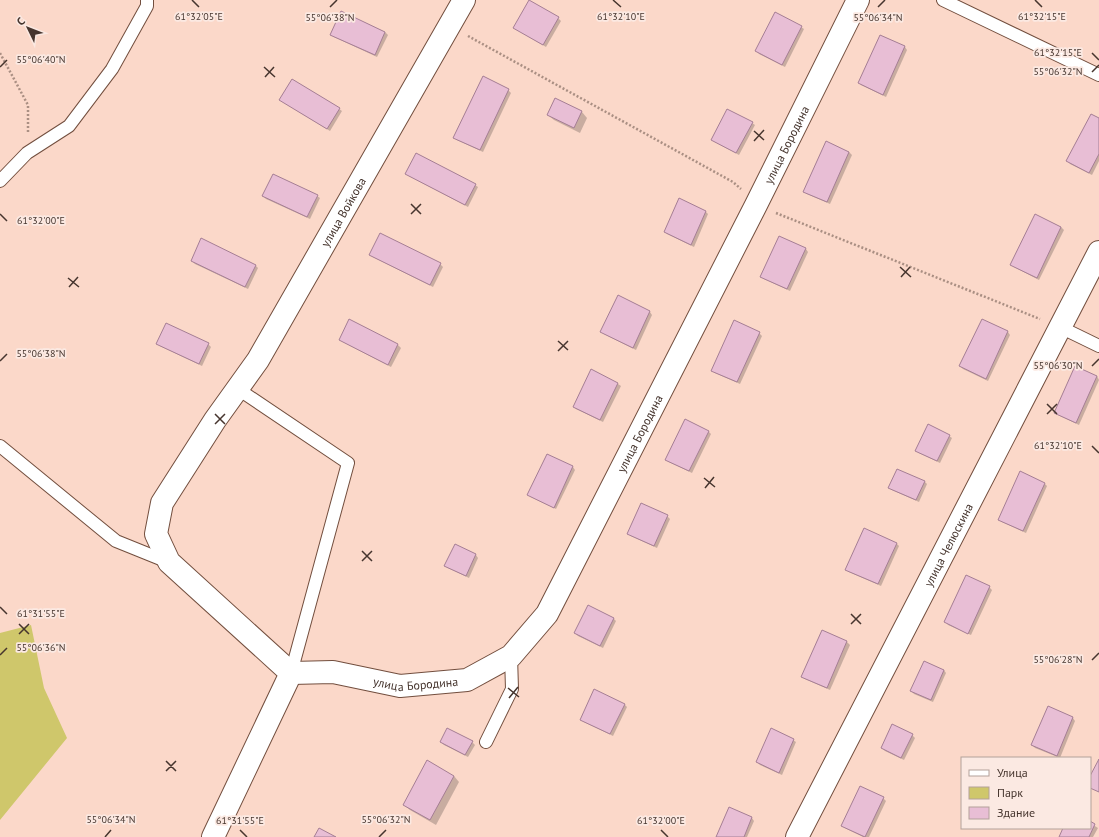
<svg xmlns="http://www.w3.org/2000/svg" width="1099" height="837" viewBox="0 0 1099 837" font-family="'PT Sans',sans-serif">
<rect width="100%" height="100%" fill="#fbd8c9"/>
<polygon fill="#cfc76b" points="31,625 44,688 67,738 0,820 0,633"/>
<g fill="#0003">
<polygon points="341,12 385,32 388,35 377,57 334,37 331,35"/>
<polygon points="558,18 561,21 546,47 514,28"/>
<polygon points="801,27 804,29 785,67 759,54 757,51"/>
<polygon points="881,36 905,47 907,50 886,97 861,85 859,82"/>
<polygon points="508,90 511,93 483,152 457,140 455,137"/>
<polygon points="555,99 582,112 587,118 580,133 554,120 548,115"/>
<polygon points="283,102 339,109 342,111 330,131"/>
<polygon points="1099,119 1099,161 1092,175 1070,164 1068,161"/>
<polygon points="752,123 755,125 739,155 715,142 712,140"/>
<polygon points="826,142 849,152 852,155 830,204 807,194 804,191"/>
<polygon points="407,174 475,185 478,187 468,207 409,176"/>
<polygon points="263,196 317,196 320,198 310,219 266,199"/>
<polygon points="680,200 706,212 708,214 694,247 667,234 665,232"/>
<polygon points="1035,215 1061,227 1064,230 1039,280 1014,267 1011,264"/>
<polygon points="780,237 806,249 808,252 790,291 764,279 762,277"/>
<polygon points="371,255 440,264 443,267 433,287 373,257"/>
<polygon points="192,261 255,265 258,268 248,289 195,264"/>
<polygon points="619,297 650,312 652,315 636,350 604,334 602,332"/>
<polygon points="982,320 1008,332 1010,335 988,381 963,369 960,366"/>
<polygon points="350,321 398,345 401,348 391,367 343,342 340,340"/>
<polygon points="759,333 762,336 740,384 715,373 712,370"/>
<polygon points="157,343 208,344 211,347 202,366 160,346"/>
<polygon points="592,371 618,384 621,386 603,422 576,409 574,407"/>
<polygon points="1097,376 1099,380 1079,425 1058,415 1055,413"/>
<polygon points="708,431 711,434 692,473 669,462 667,460"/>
<polygon points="949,436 952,438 940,463 919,453 916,450"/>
<polygon points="547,455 573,467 575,470 556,509 531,497 528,494"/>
<polygon points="924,481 927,484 919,502 892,490 889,487"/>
<polygon points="1045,484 1047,486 1026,533 1002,522 999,519"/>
<polygon points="667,516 670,519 657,548 631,536 629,533"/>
<polygon points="896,543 899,546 881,586 849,572 846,569"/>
<polygon points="455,545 476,555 478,558 469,578 448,568 445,566"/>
<polygon points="989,587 992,590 971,635 948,625 946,622"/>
<polygon points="613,618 616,621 603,648 578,636 575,633"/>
<polygon points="822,631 847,642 850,645 830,690 805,679 802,677"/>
<polygon points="924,662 944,670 946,673 933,702 914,694 911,691"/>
<polygon points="624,704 627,707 613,736 584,722 581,720"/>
<polygon points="1048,708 1073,718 1075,721 1060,758 1035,748 1032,745"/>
<polygon points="912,735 915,738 904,760 885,751 882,748"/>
<polygon points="793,740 796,742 782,775 760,765 757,762"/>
<polygon points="441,742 472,742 475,745 468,757 444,745"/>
<polygon points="454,776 459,782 436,825 410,810 404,805"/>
<polygon points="883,798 886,801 869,837 863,837 845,828 842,826"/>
<polygon points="729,808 752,818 754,821 747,837 717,837"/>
<polygon points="1090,823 1098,828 1093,837 1060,837 1064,828 1090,828"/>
</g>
<g fill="#e8bed5" stroke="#a57e94">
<polygon points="529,0 559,17 543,45 513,28"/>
<polygon points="341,11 385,32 375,55 330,35"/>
<polygon points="775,12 802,26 782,65 755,51"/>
<polygon points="880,35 905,46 883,95 858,83"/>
<polygon points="483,76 509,89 480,150 453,138"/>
<polygon points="292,79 340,108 327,129 279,100"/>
<polygon points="555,98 582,111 574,128 547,115"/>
<polygon points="727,109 753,122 736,153 711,140"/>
<polygon points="1091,114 1099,118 1099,154 1089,173 1066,161"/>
<polygon points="826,141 849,152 827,202 803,192"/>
<polygon points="416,153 476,184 465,205 405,174"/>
<polygon points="273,174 318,195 307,217 262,196"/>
<polygon points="679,198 706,211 691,245 664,232"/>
<polygon points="1035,214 1061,227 1037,278 1010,265"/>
<polygon points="380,233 441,263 430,285 369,255"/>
<polygon points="779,236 806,248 787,289 760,277"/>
<polygon points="201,238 256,265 245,287 191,261"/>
<polygon points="618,295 650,311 633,348 600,332"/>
<polygon points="349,319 398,344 388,365 339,340"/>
<polygon points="982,319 1008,331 986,379 959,366"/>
<polygon points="734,320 760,332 737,382 711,371"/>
<polygon points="166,323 209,343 199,364 156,344"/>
<polygon points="1075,366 1097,376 1076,423 1054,413"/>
<polygon points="591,369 618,383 600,420 573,407"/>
<polygon points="685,419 709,431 689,471 665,460"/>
<polygon points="928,424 950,435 937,461 915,451"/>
<polygon points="547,454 573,466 554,508 527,495"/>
<polygon points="897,469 925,481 916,500 888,488"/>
<polygon points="1020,471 1045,483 1023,531 998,520"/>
<polygon points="641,503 668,515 654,546 627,534"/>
<polygon points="864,528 897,543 878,584 845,570"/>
<polygon points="455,544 476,554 466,576 444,566"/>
<polygon points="966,575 990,586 968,634 944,622"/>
<polygon points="588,605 614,618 600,646 574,633"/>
<polygon points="822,630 847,641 827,688 801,677"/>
<polygon points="924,661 944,670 931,700 910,691"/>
<polygon points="594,689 625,704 610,734 580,720"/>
<polygon points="1048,706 1073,717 1057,756 1031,745"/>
<polygon points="892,724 913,734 901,758 881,748"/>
<polygon points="447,728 473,741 465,755 440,742"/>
<polygon points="771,728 794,739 779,773 756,762"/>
<polygon points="1099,759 1099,792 1090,788 1090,776"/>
<polygon points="427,760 454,776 430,820 403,805"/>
<polygon points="860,786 884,797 865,837 841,826"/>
<polygon points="729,807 752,817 744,837 716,837"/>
<polygon points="1090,821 1095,824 1089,837 1059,837 1063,828 1090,828"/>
<polygon points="319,828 336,837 314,837"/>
</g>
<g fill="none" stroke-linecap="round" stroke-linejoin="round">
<defs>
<g id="service">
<polyline points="943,0 1099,75"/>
<polyline points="0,181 27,153 69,126 112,69 147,6 147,0"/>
<polyline points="1060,327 1099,346"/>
<polyline points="238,389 348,463 291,673"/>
<polyline points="0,446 116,541 168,562"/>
<polyline points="486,742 512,689 511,656"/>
</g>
<g id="minor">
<path id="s1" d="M291 673 333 672 400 686 467 680 511 656 547 614 756 205 858 0"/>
<path id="s2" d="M213 837 291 673 169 562 156 534 162 503 215 420 258 360 464 0"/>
<path id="s3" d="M797 837 1099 252"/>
</g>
</defs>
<use href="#service" stroke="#724e3e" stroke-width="14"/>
<use href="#minor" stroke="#724e3e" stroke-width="24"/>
<g stroke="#aa8f83" stroke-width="2.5" stroke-dasharray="2 2" stroke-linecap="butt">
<polyline points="468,36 733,182 741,189"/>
<polyline points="0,53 28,105 28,132"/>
<polyline points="776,213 1040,319"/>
</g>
<use href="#service" stroke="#fff" stroke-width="12"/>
<use href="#minor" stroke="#fff" stroke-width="22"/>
</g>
<path fill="none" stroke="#46352e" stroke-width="1.5" d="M192 0 199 7M613 0 621 7M1035 0 1042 7M330 7 337 0M878 7 885 0M1092 53 1099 60M0 67 7 60M264 67 275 77M1092 72 1099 65M265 77 274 67M754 131 764 140M754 141 764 130M411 204 421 214M0 214 7 221M411 214 421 204M900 267 911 277M901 277 910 267M68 278 79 287M69 287 78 277M558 341 568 350M558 351 568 341M0 361 7 354M1092 366 1099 359M1047 404 1057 414M215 414 225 424M1047 414 1057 404M215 424 225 414M1092 446 1099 453M704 478 715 487M705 488 714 477M362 551 372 561M362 561 372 551M0 607 7 614M851 614 861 624M19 624 29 634M851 624 861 614M19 634 29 624M0 655 7 648M1092 660 1099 653M508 688 519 697M509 698 518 687M166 761 176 771M166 771 176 761M240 830 247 837M661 830 668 837M105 837 111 830M379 837 386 830"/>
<g text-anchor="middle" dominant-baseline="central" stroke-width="3.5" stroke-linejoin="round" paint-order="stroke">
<g font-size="12" fill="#46352e" stroke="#fbe9e2">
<text stroke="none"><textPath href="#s1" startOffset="810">улица Бородина</textPath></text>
<text stroke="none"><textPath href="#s2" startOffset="752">улица Войкова</textPath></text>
<text stroke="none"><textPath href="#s1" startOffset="486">улица Бородина</textPath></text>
<text stroke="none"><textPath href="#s3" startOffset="329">улица Челюскина</textPath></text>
<text stroke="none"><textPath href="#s1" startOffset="126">улица Бородина</textPath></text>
</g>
</g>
<g font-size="10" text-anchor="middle" fill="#46352e" stroke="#fbe9e2" stroke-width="3.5" stroke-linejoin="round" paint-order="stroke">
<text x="1042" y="20">61°32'15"E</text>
<text x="199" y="20">61°32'05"E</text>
<text x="621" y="20">61°32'10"E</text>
<text x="330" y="21">55°06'38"N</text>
<text x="878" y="21">55°06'34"N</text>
<text x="1058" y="56">61°32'15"E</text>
<text x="41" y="63">55°06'40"N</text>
<text x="1058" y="75">55°06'32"N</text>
<text x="41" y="224">61°32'00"E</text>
<text x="41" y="357">55°06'38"N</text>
<text x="1058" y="369">55°06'30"N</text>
<text x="1058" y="449">61°32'10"E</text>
<text x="41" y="617">61°31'55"E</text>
<text x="41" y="651">55°06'36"N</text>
<text x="1058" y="663">55°06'28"N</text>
<text x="111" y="823">55°06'34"N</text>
<text x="386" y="823">55°06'32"N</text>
<text x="240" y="824">61°31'55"E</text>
<text x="661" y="824">61°32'00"E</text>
</g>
<rect x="961" y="757" width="130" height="72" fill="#fbe9e2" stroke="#b3a19a"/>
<rect x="969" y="770" width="20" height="6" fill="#ffffff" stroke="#b3a19a"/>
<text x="997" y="777" font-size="12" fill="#46352e">Улица</text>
<rect x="969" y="787" width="20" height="12" fill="#cfc76b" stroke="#b3a19a"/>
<text x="997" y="797" font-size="12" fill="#46352e">Парк</text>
<rect x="969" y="807" width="20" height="12" fill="#e8bed5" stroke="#b3a19a"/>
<text x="997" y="817" font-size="12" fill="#46352e">Здание</text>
<g transform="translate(28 28) rotate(313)" stroke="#fbe9e2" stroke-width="3" paint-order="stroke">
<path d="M0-3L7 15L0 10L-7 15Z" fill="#46352e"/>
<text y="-6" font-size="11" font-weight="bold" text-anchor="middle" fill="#46352e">С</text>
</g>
</svg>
